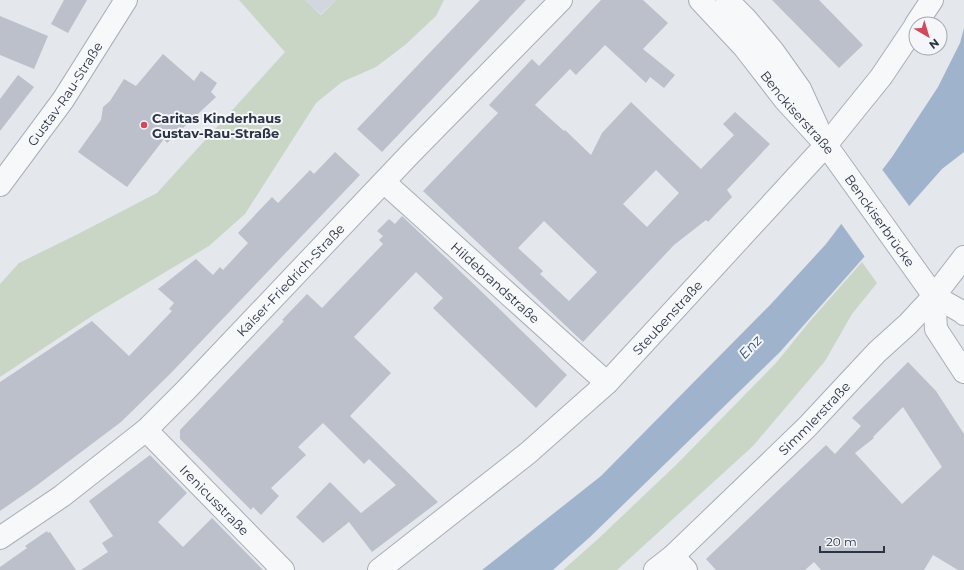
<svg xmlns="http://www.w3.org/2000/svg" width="964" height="570" viewBox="0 0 964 570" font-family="Montserrat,sans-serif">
<rect width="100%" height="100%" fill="#e4e7ec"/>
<polygon fill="#d2d6de" points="305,0 336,0 321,14"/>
<g fill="#c9d6c5">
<polygon points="239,0 305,0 321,15 336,0 444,0 436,16 405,45 376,67 342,82 316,103 245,214 209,246 95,314 0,377 0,284 19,263 78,234 157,193 285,52"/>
<polygon points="862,262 877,283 852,314 825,361 753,446 617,570 563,570 598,539 677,464 776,363 810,321"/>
</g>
<polygon fill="#9fb4cc" points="964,28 964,152 942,169 780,352 590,537 553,570 482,570 601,476 771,304 826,244 892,157 938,87 960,43"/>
<polygon fill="#e4e7ec" points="881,168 910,207 865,257 840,222"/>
<g fill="#bbc0ca" fill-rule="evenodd">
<polygon points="64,0 87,0 68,33 51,24"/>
<polygon points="480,0 526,0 382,152 357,129"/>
<path d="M601 0H643L668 23 643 49 675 75 664 88 650 77 646 83 605 45 576 75 570 69 535 105 564 131 565 130 591 155 602 133 631 102 701 169 734 135 723 124 735 112 770 144 727 190 732 197 708 222 706 220 674 245 583 342 423 191 498 113 489 105 532 59 539 66ZM656 170 679 193 647 227 623 204ZM544 221 597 272 569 301 540 274 543 271 518 248Z"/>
<polygon points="772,0 819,0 863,45 839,68"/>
<polygon points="0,16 48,36 34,69 0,55"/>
<polygon points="163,54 194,81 201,71 217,83 211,92 216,97 167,143 164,139 127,187 78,152 101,120 103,107 110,101 124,79 136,86"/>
<polygon points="18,75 34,87 0,131 0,99"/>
<polygon points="335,152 360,175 171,373 121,422 36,486 0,511 0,382 92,321 129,356 172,311 169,309 174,303 158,289 196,259 213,275 220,267 223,270 248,243 238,233 272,197 278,203 310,170 314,174"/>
<polygon points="402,216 484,294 567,375 536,408 433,308 443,298 416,272 354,337 391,373 350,416 438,502 372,552 349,522 323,543 296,517 330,482 361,513 396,485 369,459 364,464 323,423 298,447 306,455 271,488 279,496 261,515 253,507 251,510 180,439 180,430 284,321 282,320 307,294 322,308 383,244 379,240 383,236 377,231 389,219 395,224"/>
<path d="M908 362 936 391 964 434V570H958L933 555 924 570H821L814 562 805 570H716L706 559 826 445 835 454 861 426 852 418ZM903 407 942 467 902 504 855 453 874 438 873 437Z"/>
<polygon points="150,455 187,493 158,522 183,547 212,518 263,570 81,570 108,552 102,543 113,536 89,501"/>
<polygon points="47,531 48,533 50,532 76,570 0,570 0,567 27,548 25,546"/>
</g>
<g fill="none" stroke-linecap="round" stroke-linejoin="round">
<defs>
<g id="minor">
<path id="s1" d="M700 0 744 47 785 100 826 145 934 296 962 312 964 314"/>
<polyline points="727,0 746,19 773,51 800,89 817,126"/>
<polyline points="916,24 932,0"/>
<path id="s2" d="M384 182 607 383"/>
<path id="s3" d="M0 185 63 100 126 0"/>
<polyline points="934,296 936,329 964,372"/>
<path id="s4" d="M146 430 283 570"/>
<path id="s5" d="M0 538 62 496 146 430 186 390 410 154 561 0"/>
<polyline points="673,556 686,570"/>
<path id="s6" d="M379 570 528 453 607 383 826 145 881 77 916 25"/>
<path id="s7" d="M655 570 673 556 807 427 877 352 908 324 934 296 964 257"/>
</g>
</defs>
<use href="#minor" stroke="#a9aeb7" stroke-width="24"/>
<use href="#minor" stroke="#f7f8fa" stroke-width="22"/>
</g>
<circle fill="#d1495b" stroke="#f4f6f9" stroke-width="1.5" cx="144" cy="125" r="4"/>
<g text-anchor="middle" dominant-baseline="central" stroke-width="4" stroke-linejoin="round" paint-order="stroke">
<g font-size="13" fill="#2b3445" stroke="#f4f6f9">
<text stroke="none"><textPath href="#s3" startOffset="112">Gustav-Rau-Straße</textPath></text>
<text stroke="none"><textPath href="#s1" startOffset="149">Benckiserstraße</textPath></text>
<text stroke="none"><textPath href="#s1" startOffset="285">Benckiserbrücke</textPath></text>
<text stroke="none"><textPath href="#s5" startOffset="390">Kaiser-Friedrich-Straße</textPath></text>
<text stroke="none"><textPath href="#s2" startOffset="150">Hildebrandstraße</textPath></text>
<text stroke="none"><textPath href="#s6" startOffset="384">Steubenstraße</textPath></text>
<text stroke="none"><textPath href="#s7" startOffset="220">Simmlerstraße</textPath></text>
<text stroke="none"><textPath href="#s4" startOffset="98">Irenicusstraße</textPath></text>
</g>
<g font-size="13" font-weight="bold" fill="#2b3445" stroke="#f4f6f9" text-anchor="start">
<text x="152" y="118">Caritas Kinderhaus<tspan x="152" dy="15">Gustav-Rau-Straße</tspan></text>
</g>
<g font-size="14" font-style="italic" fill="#34527a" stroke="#f4f6f9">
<text transform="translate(750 347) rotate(-47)">Enz</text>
</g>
</g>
<g transform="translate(928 36) rotate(142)"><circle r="19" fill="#f4f6f9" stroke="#a4a8b1"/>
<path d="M0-3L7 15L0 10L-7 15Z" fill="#d1495b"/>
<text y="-6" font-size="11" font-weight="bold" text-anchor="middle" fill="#2b3445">N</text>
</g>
<path d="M820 546v6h64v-6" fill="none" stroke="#2b3445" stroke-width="2"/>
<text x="826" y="546" font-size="12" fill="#2b3445" stroke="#f4f6f9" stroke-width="3" paint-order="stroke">20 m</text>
</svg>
